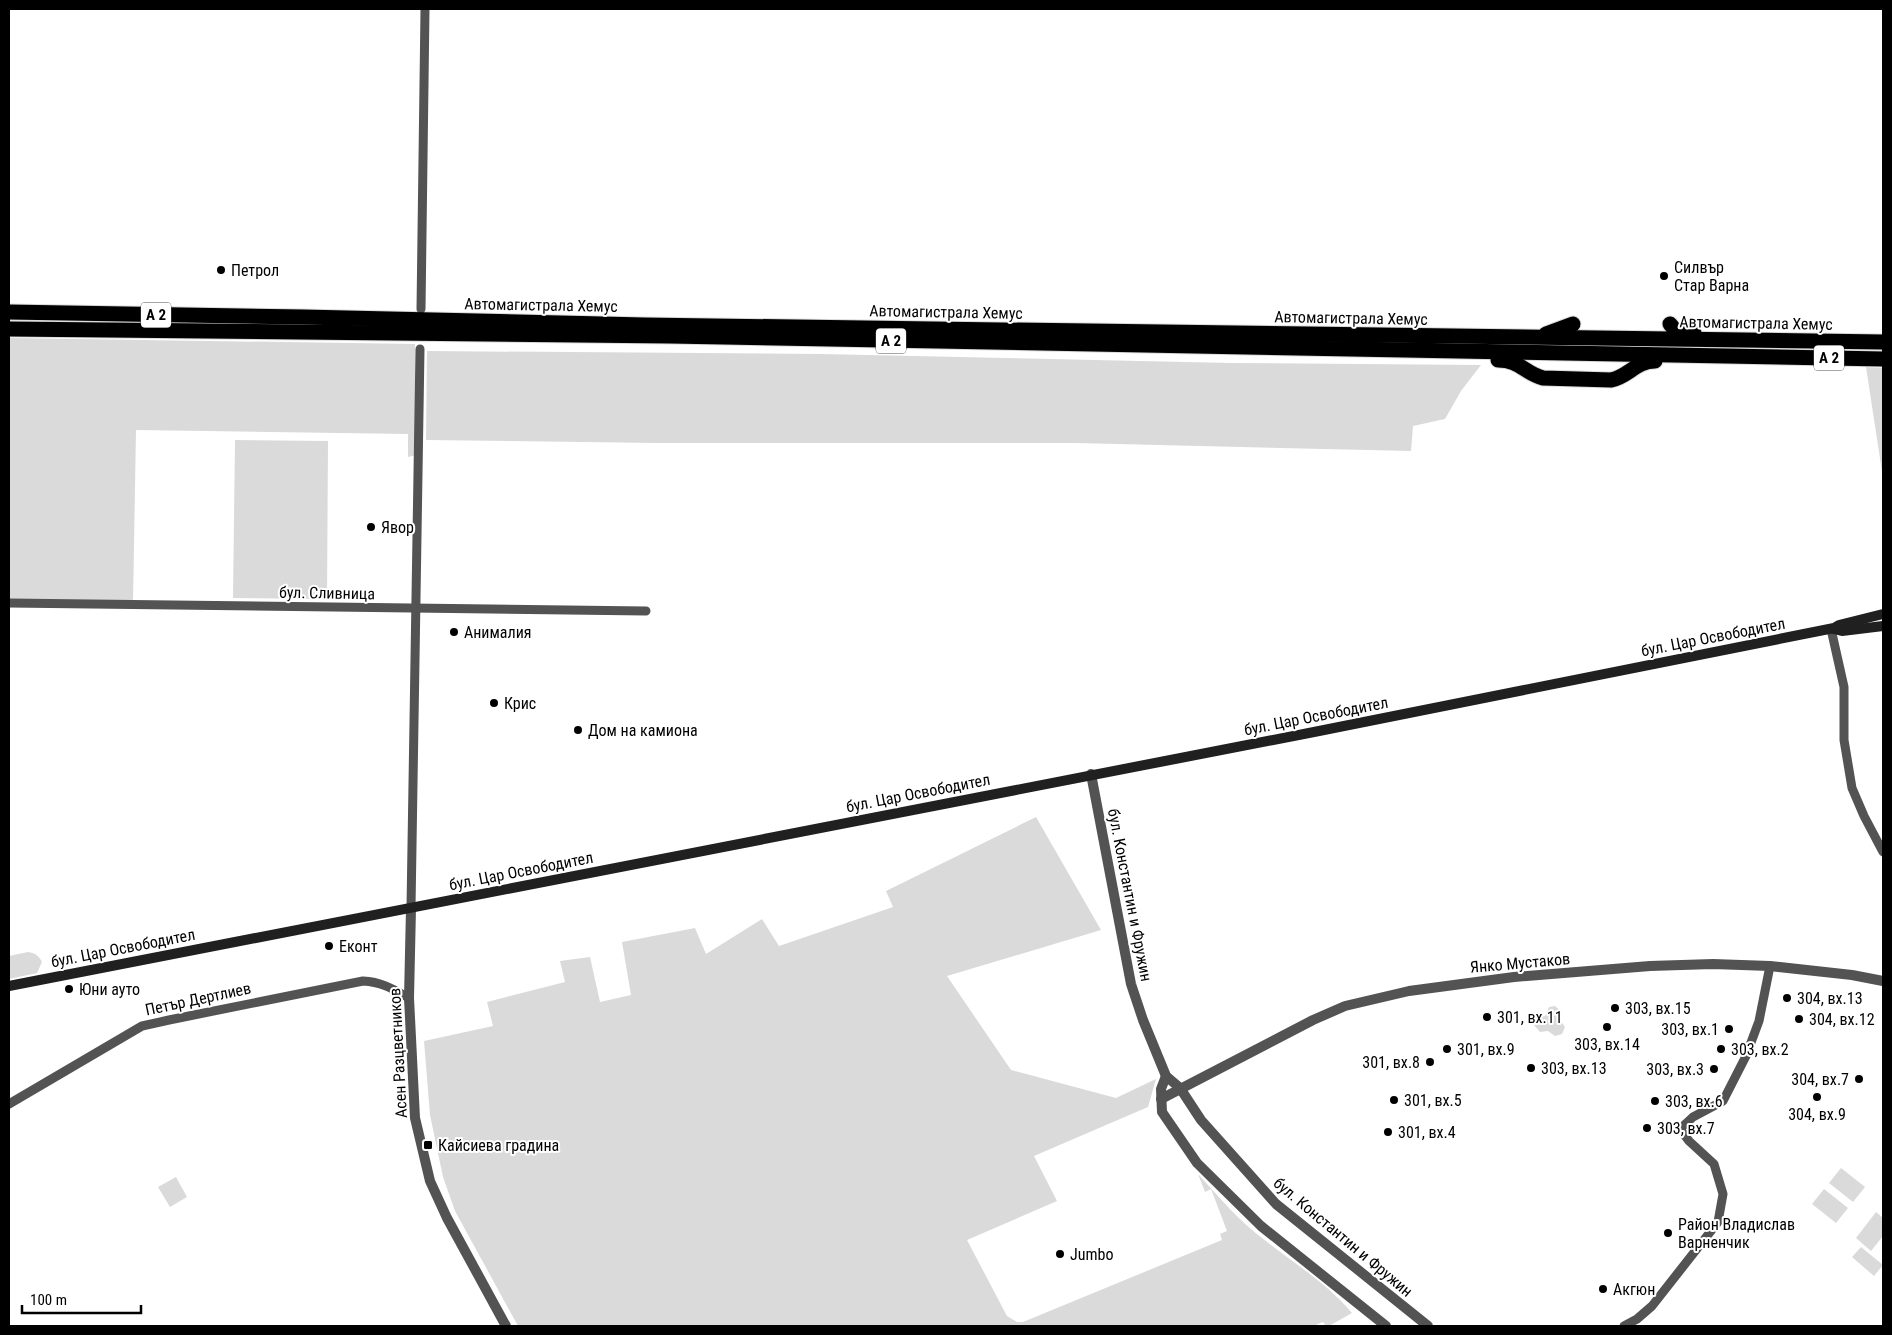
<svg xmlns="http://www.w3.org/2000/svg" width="1892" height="1335" viewBox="0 0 1892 1335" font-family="'Roboto Condensed',sans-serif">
<rect width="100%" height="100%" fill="#fff"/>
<g fill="#dadada">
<polygon points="9,338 415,344 416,455 408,457 408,434 136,430 133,603 9,602"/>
<polygon points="427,351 821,354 1231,363 1481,365 1461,391 1445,419 1413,426 1411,451 1076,443 657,443 426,440"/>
<polygon points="1866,367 1883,368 1883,478"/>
<polygon points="235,440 328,441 327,599 233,598"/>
<path d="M1036 817 1101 930 947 976 1011 1070 1116 1098 1156 1079 1148 1107 1034 1156 1057 1201 967 1240 1007 1316 1017 1322H1023L1222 1240 1220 1234 1227 1231 1211 1189 1205 1192 1198 1174C1213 1190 1227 1207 1243 1222 1278 1254 1322 1277 1352 1313L1329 1326H1326L1323 1322 1313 1326H518L455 1211 443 1177 430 1115 424 1041 493 1026 487 1002 565 982 560 961 590 957 600 1002 631 995 622 942 695 928 706 954 762 919 779 946 893 907 886 891Z"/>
<path d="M28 952C35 953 38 955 42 962L37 973 9 979V956Z"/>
<polygon points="1555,1006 1562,1012 1560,1020 1565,1027 1562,1034 1555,1036 1548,1031 1540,1032 1534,1025 1539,1018 1545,1016 1549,1007"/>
<polygon points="1841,1168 1865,1187 1853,1202 1829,1183"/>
<polygon points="176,1177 187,1197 170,1207 158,1187"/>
<polygon points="1824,1189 1848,1208 1836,1223 1812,1204"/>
<polygon points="1876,1212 1883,1218 1883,1236 1871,1251 1856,1238"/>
<polygon points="1861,1247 1883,1265 1874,1276 1852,1257"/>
</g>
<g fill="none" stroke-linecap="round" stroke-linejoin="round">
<defs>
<g id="motorway">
<polyline points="9,312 303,317 644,325 1883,342"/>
<polyline points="1670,324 1675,330 1694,333"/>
<polyline points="9,329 670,336 1883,359"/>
<polyline points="1546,334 1573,324"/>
<path d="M1498 360C1520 360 1524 373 1543 378L1611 380C1628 377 1636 361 1655 361"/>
</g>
</defs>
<use href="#motorway" stroke="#dbdbdb" stroke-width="17"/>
<g stroke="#535353" stroke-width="9">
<polyline points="421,309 425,9"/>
<polyline points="9,603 646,611"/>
<polyline points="1831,629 1844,687 1844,740 1852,788 1864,816 1883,852"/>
<polyline points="411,908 420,349"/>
<path d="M9 1104 142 1026 169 1020 363 981C382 982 393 989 409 998"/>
<polyline points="1624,1326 1637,1319 1652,1306 1718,1222 1723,1194 1714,1164 1689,1141 1680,1129 1693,1117 1723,1101 1746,1056 1759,1021 1770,966"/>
</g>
<g stroke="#535353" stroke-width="10">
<polyline points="1091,774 1131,984 1143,1020 1166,1076 1180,1088 1201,1120 1276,1204 1428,1326"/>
<polyline points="411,908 409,998 415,1118 430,1181 447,1218 506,1326"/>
<polyline points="1166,1076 1161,1089 1162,1112 1197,1163 1261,1226 1386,1326"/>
<polyline points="1161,1099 1313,1020 1345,1006 1409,991 1514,977 1650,966 1713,964 1770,966 1852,975 1883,981"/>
</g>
<g stroke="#202020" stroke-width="10">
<polyline points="1834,629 1842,631 1883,626"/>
<polyline points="9,986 1314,732 1834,628 1839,625 1883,614"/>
</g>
<use href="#motorway" stroke="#000" stroke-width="15"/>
</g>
<g fill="#000" stroke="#fff" stroke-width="2">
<circle cx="221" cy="270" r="5"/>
<circle cx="1664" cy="276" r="5"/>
<circle cx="371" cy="527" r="5"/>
<circle cx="454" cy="632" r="5"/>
<circle cx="494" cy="703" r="5"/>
<circle cx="578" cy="730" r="5"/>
<circle cx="329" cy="946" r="5"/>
<circle cx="69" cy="989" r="5"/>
<circle cx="1787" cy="998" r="5"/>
<circle cx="1615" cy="1008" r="5"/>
<circle cx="1487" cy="1017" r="5"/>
<circle cx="1799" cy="1019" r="5"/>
<circle cx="1607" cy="1027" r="5"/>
<circle cx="1729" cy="1029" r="5"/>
<circle cx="1447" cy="1049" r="5"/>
<circle cx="1721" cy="1049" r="5"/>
<circle cx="1430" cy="1062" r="5"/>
<circle cx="1531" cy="1068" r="5"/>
<circle cx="1714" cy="1069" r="5"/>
<circle cx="1859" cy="1079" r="5"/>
<circle cx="1817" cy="1097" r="5"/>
<circle cx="1394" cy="1100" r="5"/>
<circle cx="1655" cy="1101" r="5"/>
<circle cx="1647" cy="1128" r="5"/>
<circle cx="1388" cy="1132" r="5"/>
<rect x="423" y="1140" width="10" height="10" rx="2.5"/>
<circle cx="1668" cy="1233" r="5"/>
<circle cx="1060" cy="1254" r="5"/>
<circle cx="1603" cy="1289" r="5"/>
</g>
<g text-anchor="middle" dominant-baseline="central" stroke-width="4" stroke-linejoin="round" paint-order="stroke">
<g fill="#fff" stroke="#4c4c4c" stroke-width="1">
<rect x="141" y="302.5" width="30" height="25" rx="4"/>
<rect x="876" y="328.5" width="30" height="25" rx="4"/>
<rect x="1814" y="345.5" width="30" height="25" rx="4"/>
</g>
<g font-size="15" font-weight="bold" fill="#000">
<text x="156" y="315">A 2</text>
<text x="891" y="341">A 2</text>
<text x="1829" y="358">A 2</text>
</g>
<g font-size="16" fill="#000" stroke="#fff" text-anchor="start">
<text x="1674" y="267">Силвър<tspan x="1674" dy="18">Стар Варна</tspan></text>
<text x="231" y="270">Петрол</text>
<text x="381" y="527">Явор</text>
<text x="464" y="632">Анималия</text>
<text x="504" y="703">Крис</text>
<text x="588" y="730">Дом на камиона</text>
<text x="339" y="946">Еконт</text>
<text x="79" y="989">Юни ауто</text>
<text x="1797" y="998">304, вх.13</text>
<text x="1625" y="1008">303, вх.15</text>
<text x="1497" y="1017">301, вх.11</text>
<text x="1809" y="1019">304, вх.12</text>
<text x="1719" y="1029" text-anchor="end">303, вх.1</text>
<text x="1607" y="1044" text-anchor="middle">303, вх.14</text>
<text x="1457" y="1049">301, вх.9</text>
<text x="1731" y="1049">303, вх.2</text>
<text x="1420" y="1062" text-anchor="end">301, вх.8</text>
<text x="1541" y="1068">303, вх.13</text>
<text x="1704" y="1069" text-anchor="end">303, вх.3</text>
<text x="1849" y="1079" text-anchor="end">304, вх.7</text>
<text x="1404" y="1100">301, вх.5</text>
<text x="1665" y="1101">303, вх.6</text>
<text x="1817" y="1114" text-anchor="middle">304, вх.9</text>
<text x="1657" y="1128">303, вх.7</text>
<text x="1398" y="1132">301, вх.4</text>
<text x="438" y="1145">Кайсиева градина</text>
<text x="1678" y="1224">Район Владислав<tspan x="1678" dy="18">Варненчик</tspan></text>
<text x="1070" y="1254">Jumbo</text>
<text x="1613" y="1289">Акгюн</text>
</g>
<g font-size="16" fill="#000" stroke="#fff">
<text transform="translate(541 305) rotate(1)">Автомагистрала Хемус</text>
<text transform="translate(946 312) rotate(1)">Автомагистрала Хемус</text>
<text transform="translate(1351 318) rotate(1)">Автомагистрала Хемус</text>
<text transform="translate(1756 323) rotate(1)">Автомагистрала Хемус</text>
<text transform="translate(327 593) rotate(1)">бул. Сливница</text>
<text transform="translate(1713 637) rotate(-11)">бул. Цар Освободител</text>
<text transform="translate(1316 716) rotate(-11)">бул. Цар Освободител</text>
<text transform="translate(918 793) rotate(-11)">бул. Цар Освободител</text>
<text transform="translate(521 871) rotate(-11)">бул. Цар Освободител</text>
<text transform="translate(1130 895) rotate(79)">бул. Константин и Фружин</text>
<text transform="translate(123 948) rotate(-11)">бул. Цар Освободител</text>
<text transform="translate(1520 963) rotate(-5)">Янко Мустаков</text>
<text transform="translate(198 999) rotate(-12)">Петър Дертлиев</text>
<text transform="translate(398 1053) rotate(-93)">Асен Разцветников</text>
<text transform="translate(1343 1237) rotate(40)">бул. Константин и Фружин</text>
</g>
</g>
<rect width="1892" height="1335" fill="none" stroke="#000000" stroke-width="20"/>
<path d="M22 1305v8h119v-8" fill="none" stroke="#000000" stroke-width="2.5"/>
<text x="30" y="1305" font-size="15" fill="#000000" stroke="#ffffff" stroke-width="4" paint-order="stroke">100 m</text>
</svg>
